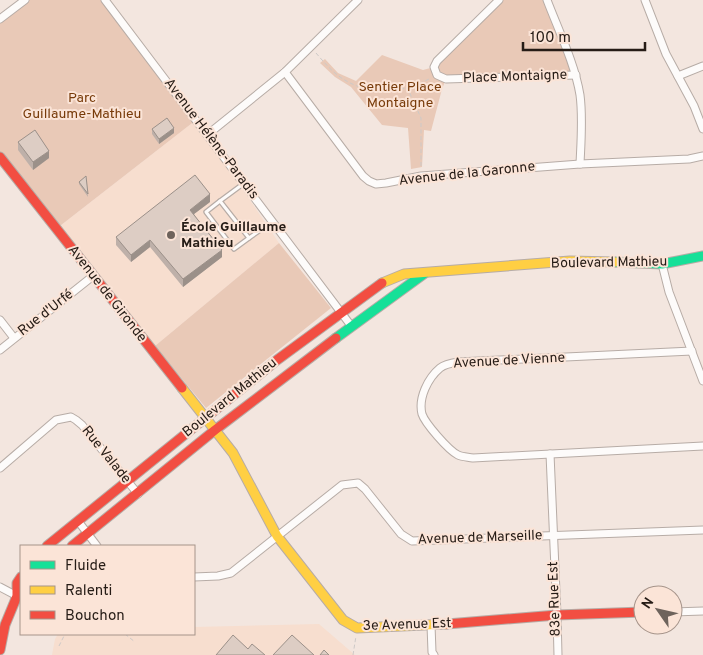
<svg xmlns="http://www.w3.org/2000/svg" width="703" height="655" viewBox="0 0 703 655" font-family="Overpass,sans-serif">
<rect width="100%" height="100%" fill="#f3e6df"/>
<g fill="#f7decf">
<polygon points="196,120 279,243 155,346 56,229"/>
<polygon points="319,624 355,655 52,655 55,639 58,634 194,634 194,627"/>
</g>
<g fill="#e9c9b7">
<polygon points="25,0 105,0 196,120 56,229 0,157 0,19"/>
<polygon points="499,0 547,0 576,75 446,79 442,89 431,131 424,130 422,167 411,169 408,128 382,125 351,87 335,77 320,63 325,59 338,73 356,81 382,55 423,70 434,67"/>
<polygon points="279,243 331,308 206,408 155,346"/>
</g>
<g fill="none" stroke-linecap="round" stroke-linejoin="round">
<defs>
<g id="lane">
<polyline points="243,184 220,201 249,238 272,222"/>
<polyline points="220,201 206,212 234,249 249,238"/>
</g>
<g id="street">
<polyline points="105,0 352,327"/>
<polyline points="499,0 437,61 434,67 437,75 446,79 576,75"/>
<path d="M547 0C558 29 575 64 580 95 583 117 581 141 580 164"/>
<polyline points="645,0 666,54 694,106 703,129"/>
<polyline points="0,19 25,0"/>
<polyline points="285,72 363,176 369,181 376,184 386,183 421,176 580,164 689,159 703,156"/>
<polyline points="678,76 703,66"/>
<polyline points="207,135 285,72 358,0"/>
<polyline points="662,264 669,292 703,381"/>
<polyline points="0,320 14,338"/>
<polyline points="0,350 93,276"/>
<path d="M692 351 458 362C451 363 445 364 440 368 428 378 418 398 422 414 425 423 448 450 458 455 462 457 468 457 473 458L703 446"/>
<polyline points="550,454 557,615 558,655"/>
<polyline points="0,468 56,420 71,417 76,420 82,425 138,494"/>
<polyline points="78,521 97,546"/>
<polyline points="194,577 218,576 231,573 342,485 358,483 365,489 401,534 412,541 703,530"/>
<polyline points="0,587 17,596"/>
<polyline points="673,612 703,611"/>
<polyline points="431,625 432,652 434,655"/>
</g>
<g id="fast">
<polyline points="615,262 662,264 703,256"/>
<polyline points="336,338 425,273"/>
</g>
<g id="slow">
<polyline points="382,283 404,274 570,261 615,262"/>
<polyline points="182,388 233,453 277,536 343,620 357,628 447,624"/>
</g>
<g id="jam">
<polyline points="0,157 182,388"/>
<polyline points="47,546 277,360 382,283"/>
<polyline points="72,546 215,430 336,338"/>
<polyline points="447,624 557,615 643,612"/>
<polyline points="0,650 5,625 17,596 17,583 21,577"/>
</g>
</defs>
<use href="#lane" stroke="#b7aca6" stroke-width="5.5"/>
<use href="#street" stroke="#b7aca6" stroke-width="9"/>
<use href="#fast" stroke="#b7aca6" stroke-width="11"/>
<use href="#slow" stroke="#b7aca6" stroke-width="11"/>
<use href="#jam" stroke="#b7aca6" stroke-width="11"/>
<g stroke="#cdc9c7" stroke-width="1" stroke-dasharray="4 2.5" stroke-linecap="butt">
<path d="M316 53C322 60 328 67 335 73 362 96 399 95 429 79"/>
<polyline points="407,87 421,118 421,168"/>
<polyline points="125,634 135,642"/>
<polyline points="59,646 65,634"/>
<polyline points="353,655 356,636"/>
</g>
<use href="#lane" stroke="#fdfbfa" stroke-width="3"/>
<use href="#street" stroke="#fdfbfa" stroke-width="7"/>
<use href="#fast" stroke="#16e098" stroke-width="9"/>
<use href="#slow" stroke="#ffcf43" stroke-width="9"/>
<use href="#jam" stroke="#f24e42" stroke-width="9"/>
</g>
<g fill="#beb0a9">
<polygon points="152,129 174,133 159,144 152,134"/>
<polygon points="18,142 49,158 33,170 18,150"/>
<polygon points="86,176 88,197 79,184 79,182"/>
<polygon points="210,202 194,214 222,257 183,287 150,247 131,262 116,245 116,237"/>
</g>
<g fill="#9b9089">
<polygon points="174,128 174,133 159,144 159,139"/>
<polygon points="49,151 49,158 33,170 33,162"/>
<polygon points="210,194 210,202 190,217 190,210"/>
<polygon points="150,240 150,247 131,262 131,255"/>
<polygon points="222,250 222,257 183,287 183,279"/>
</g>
<g fill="#ddcdc4" stroke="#9b9089">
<polygon points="167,118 174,128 159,139 152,129"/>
<polygon points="35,130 49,151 33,162 18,142"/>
<polygon points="195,175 210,194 190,210 222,250 183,279 150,240 131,255 116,237"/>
<polygon points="86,176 88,194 79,182"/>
<polygon points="233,635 248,649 252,644 265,655 216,655"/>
<polygon points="292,635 314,655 273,655"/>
<polygon points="324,650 329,655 320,655"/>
</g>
<circle fill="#6e635c" stroke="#fbe4d7" stroke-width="2" cx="171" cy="235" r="5"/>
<g text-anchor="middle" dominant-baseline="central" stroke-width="4" stroke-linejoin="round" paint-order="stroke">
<g font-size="14" fill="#261c16" stroke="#fbe4d7">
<text transform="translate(515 77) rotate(-2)">Place Montaigne</text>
<text transform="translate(211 139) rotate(53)">Avenue Hélène-Paradis</text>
<text transform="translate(467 174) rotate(-6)">Avenue de la Garonne</text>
<text transform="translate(609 263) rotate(-1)">Boulevard Mathieu</text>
<text transform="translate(107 294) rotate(52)">Avenue de Gironde</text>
<text transform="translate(46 313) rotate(-38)">Rue d'Urfé</text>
<text transform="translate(509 361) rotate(-3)">Avenue de Vienne</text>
<text transform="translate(230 398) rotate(-39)">Boulevard Mathieu</text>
<text transform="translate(106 455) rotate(51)">Rue Valade</text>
<text transform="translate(480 538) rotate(-2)">Avenue de Marseille</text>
<text transform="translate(555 599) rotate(-92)">83e Rue Est</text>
<text transform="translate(407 625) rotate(-2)">3e Avenue Est</text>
</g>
<g font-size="14" fill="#783b0a" stroke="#fbe4d7">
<text x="400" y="87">Sentier Place<tspan x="400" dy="16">Montaigne</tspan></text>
<text x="82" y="98">Parc<tspan x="82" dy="16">Guillaume-Mathieu</tspan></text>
</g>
<g font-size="14" font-weight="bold" fill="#261c16" stroke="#fbe4d7" text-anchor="start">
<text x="181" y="227">École Guillaume<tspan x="181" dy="16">Mathieu</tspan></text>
</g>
</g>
<rect x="20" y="545" width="175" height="90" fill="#fbe4d7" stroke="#a6948a"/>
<rect x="30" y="561" width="25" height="8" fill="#16e098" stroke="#a6948a"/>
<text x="65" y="570" font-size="15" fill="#261c16">Fluide</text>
<rect x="30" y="586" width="25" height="8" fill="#ffcf43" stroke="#a6948a"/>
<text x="65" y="595" font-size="15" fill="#261c16">Ralenti</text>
<rect x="30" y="611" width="25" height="8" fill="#f24e42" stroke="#a6948a"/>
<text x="65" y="620" font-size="15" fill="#261c16">Bouchon</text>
<g transform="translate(658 610) rotate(304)"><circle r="24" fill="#fbe4d7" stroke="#a6948a"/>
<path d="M0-4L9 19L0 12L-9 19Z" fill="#6e635c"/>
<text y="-8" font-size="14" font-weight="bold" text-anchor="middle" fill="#261c16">N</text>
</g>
<path d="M523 42v8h122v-8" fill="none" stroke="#261c16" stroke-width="2.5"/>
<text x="530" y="42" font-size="15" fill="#261c16" stroke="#fbe4d7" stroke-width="4" paint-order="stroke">100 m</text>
</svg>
